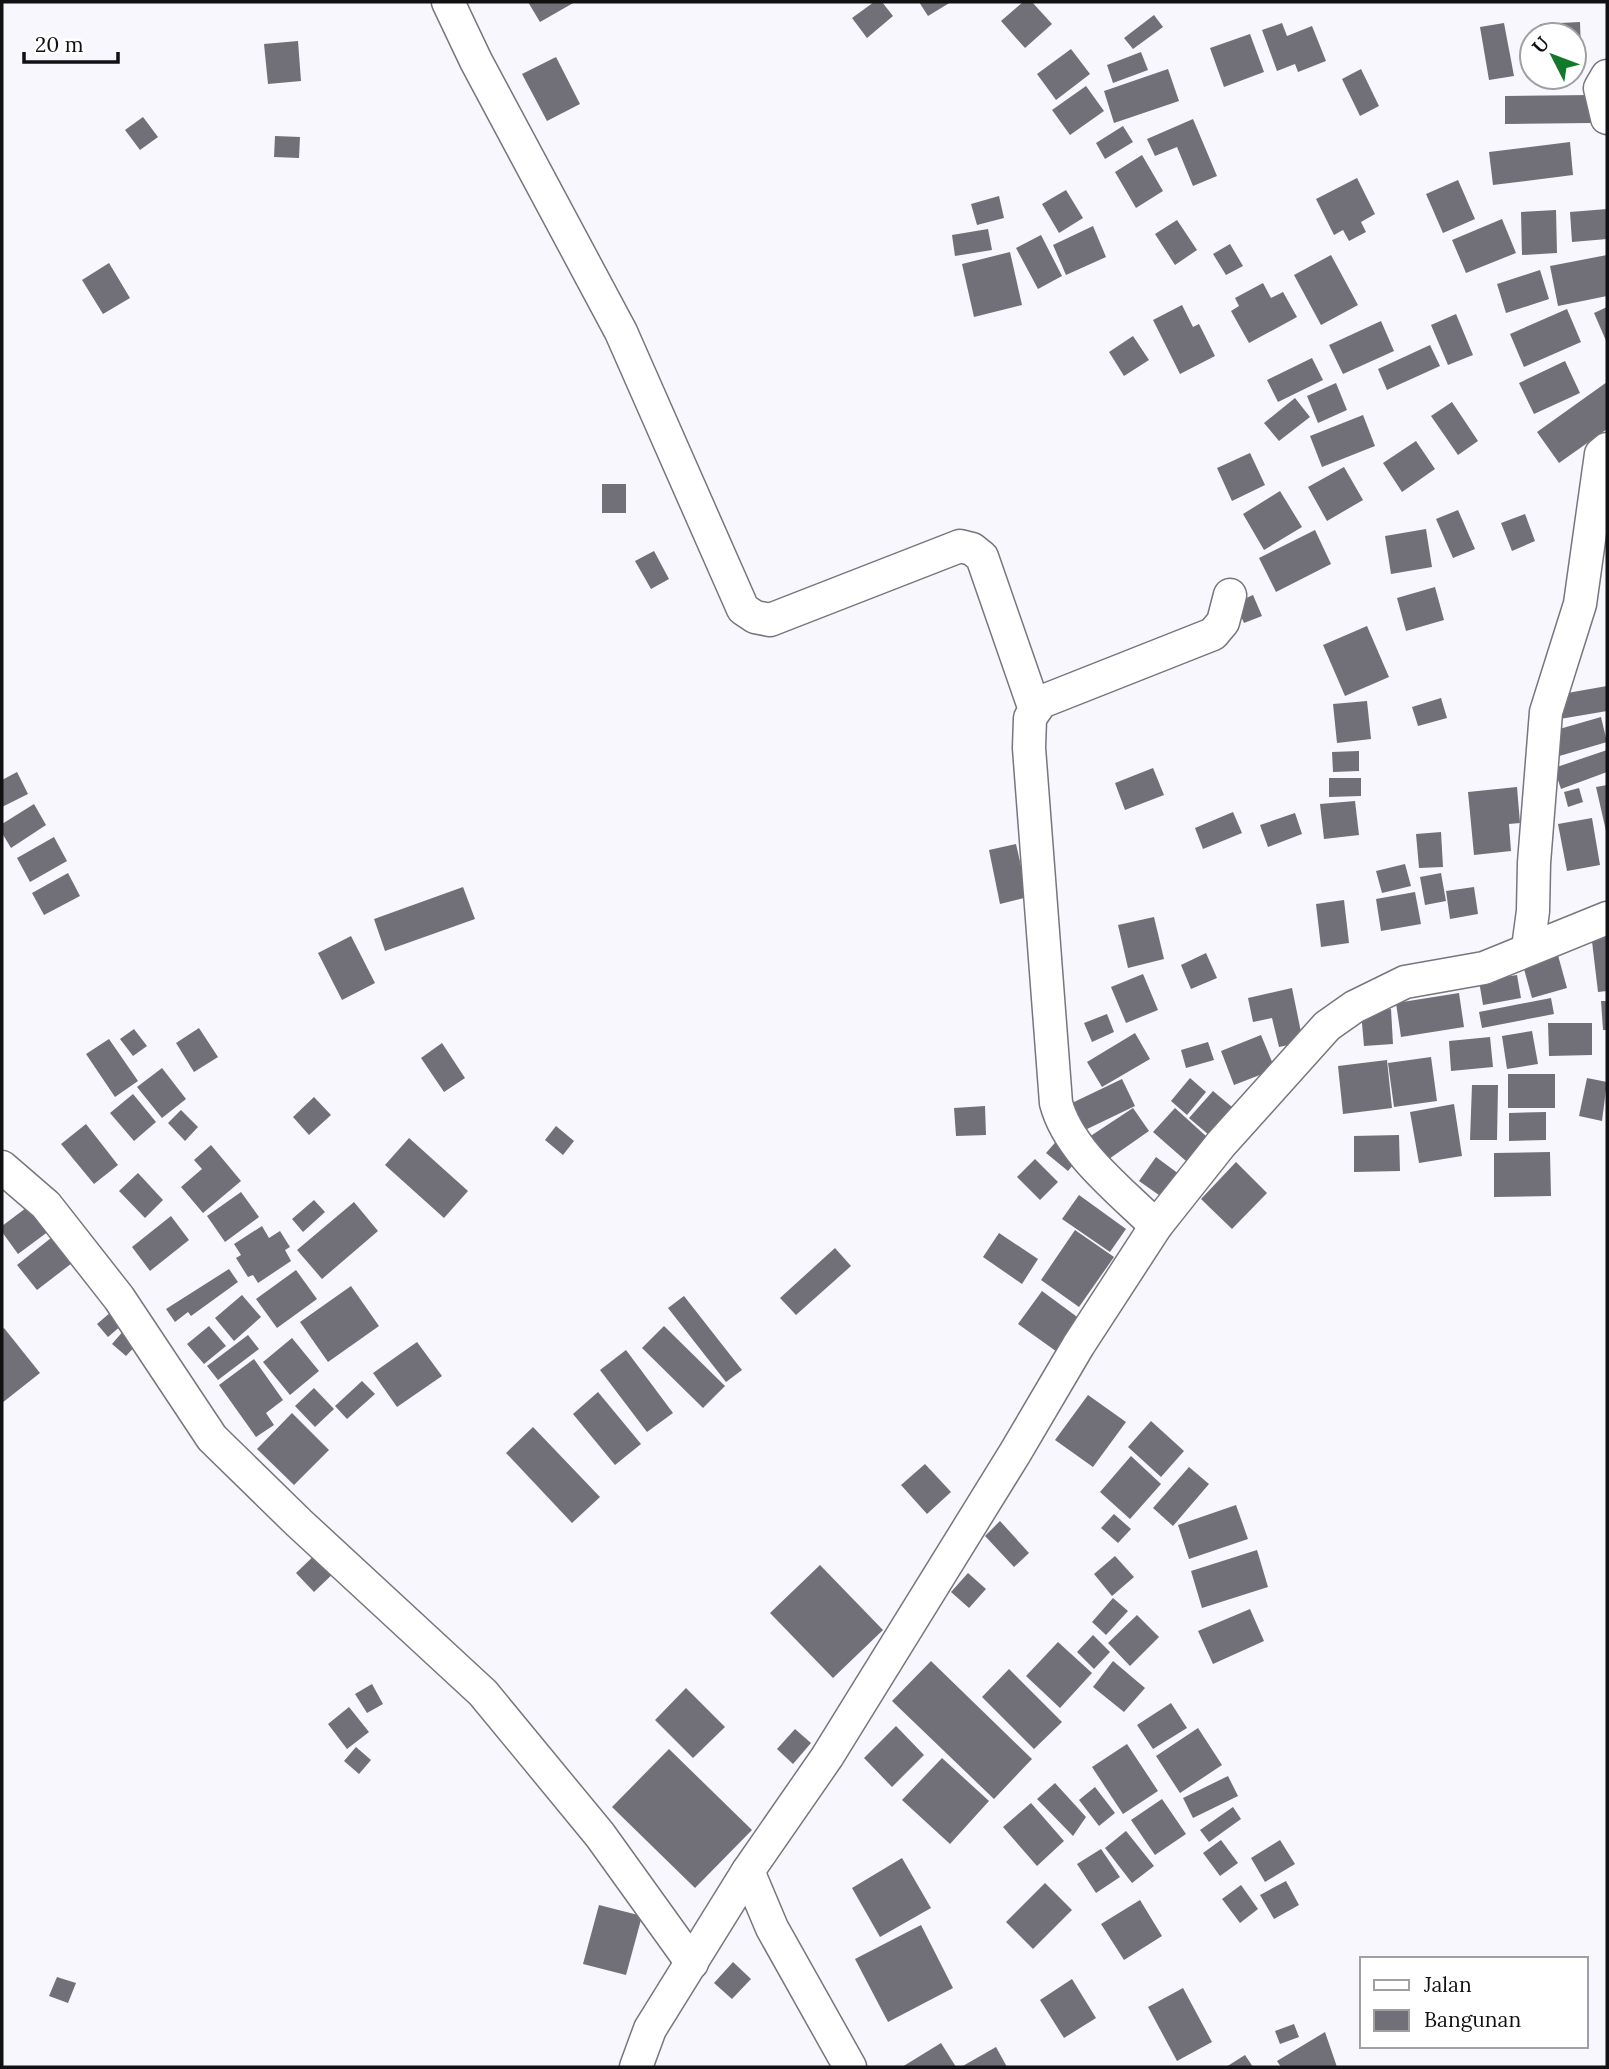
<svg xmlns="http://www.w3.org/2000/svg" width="1609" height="2069" viewBox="0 0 1609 2069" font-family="Lora,serif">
<rect width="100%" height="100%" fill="#f9f7fe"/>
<g fill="#716f77">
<polygon points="528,2 575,2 540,22"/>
<polygon points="874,2 882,2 893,16 867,38 852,18"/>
<polygon points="919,2 951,2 928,16"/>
<polygon points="1023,2 1032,2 1052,24 1025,48 1001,21"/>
<polygon points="1154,15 1163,27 1133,49 1124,38"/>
<polygon points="1580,22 1581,52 1574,52 1574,35 1541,35 1540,24"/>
<polygon points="1282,23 1287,36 1312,26 1326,61 1298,72 1295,64 1277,71 1262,30"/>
<polygon points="1504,23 1514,76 1489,80 1480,27"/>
<polygon points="1250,34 1264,72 1224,87 1210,48"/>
<polygon points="298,41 301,81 268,84 264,44"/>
<polygon points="1071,49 1090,74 1056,100 1037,74"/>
<polygon points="1141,52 1148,70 1113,83 1107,65"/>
<polygon points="556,57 580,104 547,121 522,74"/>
<polygon points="1168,69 1179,101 1114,123 1104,91"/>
<polygon points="1361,69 1379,106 1360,116 1342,79"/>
<polygon points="1086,86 1104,111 1070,135 1052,110"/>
<polygon points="1590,95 1591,123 1505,124 1505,96"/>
<polygon points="143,117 158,137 140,150 125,130"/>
<polygon points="1193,119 1217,176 1193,186 1177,147 1155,156 1147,139"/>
<polygon points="1123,126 1133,142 1105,159 1096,143"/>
<polygon points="275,136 300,137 299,158 274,157"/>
<polygon points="1570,142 1573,175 1493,185 1489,152"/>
<polygon points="1142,155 1163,191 1136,208 1115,172"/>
<polygon points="1357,178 1375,214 1361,222 1366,232 1349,241 1343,230 1334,235 1316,199"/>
<polygon points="1458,180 1475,219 1443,233 1426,194"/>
<polygon points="1066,190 1083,218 1059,233 1042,204"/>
<polygon points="999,196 1004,218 977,225 971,204"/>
<polygon points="1607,209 1607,239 1572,242 1570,212"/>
<polygon points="1556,210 1557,253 1522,255 1521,212"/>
<polygon points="1502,219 1516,253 1466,273 1452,240"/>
<polygon points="1177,220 1197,250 1175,265 1155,234"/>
<polygon points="1093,226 1106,257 1066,275 1053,245"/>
<polygon points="988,229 992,250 955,256 952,235"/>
<polygon points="1041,235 1062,276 1038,289 1016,248"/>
<polygon points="1230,244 1243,266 1226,275 1213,254"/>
<polygon points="1010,252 1022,305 974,317 962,264"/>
<polygon points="1331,255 1358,305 1321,325 1294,275"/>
<polygon points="1607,255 1607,296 1558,306 1550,266"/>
<polygon points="109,263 130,298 103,314 82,280"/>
<polygon points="1540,270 1549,299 1506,313 1497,284"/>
<polygon points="1263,283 1271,298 1283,292 1297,317 1249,343 1231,311 1239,306 1235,298"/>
<polygon points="1182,305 1193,327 1199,324 1215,356 1180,374 1153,320"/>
<polygon points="1607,307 1607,343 1594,313"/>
<polygon points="1567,309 1581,342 1524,367 1510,334"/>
<polygon points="1456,314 1473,355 1448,365 1431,325"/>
<polygon points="1381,321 1394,351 1343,374 1329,345"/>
<polygon points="1133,336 1149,360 1124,376 1109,352"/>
<polygon points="1430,345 1440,366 1387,390 1378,369"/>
<polygon points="1312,358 1323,380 1278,402 1267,380"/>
<polygon points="1565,361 1580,393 1534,414 1519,383"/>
<polygon points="1607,382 1607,429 1559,463 1537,432"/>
<polygon points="1336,383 1347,410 1318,423 1307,396"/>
<polygon points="1295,398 1310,417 1279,441 1264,423"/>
<polygon points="1452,402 1478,441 1458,455 1431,416"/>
<polygon points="1363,415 1375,446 1322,467 1310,436"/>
<polygon points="1416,441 1435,469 1402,492 1383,463"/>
<polygon points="1250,453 1265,485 1232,501 1217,468"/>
<polygon points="1344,467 1363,500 1327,521 1308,487"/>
<rect x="602" y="484" width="24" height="29"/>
<polygon points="1280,491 1302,527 1264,550 1243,514"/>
<polygon points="1458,510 1475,549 1453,558 1436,519"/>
<polygon points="1525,514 1535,541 1512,551 1501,523"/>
<polygon points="1426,529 1432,567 1391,574 1385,536"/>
<polygon points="1315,530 1331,564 1276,592 1259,558"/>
<polygon points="654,551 669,579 651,589 635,561"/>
<polygon points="1435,587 1444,620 1406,631 1397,598"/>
<polygon points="1253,595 1262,616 1244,623 1235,603"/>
<polygon points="1367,626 1389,677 1345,696 1323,645"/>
<polygon points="1607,686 1607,711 1560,719 1556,695"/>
<polygon points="1441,698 1447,718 1418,726 1412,707"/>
<polygon points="1367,701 1371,739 1337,743 1333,704"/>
<polygon points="1601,717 1607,742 1556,757 1549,732"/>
<polygon points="1607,750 1607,772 1561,789 1554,768"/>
<polygon points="1359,751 1359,771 1333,772 1332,752"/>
<polygon points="1153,768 1164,795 1125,810 1115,783"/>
<polygon points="17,772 28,794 2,807 2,780"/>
<polygon points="1329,778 1361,778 1361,796 1329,797"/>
<polygon points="1607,785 1607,831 1606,831 1596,787"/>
<polygon points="1517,787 1520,823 1509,824 1511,851 1474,855 1468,792"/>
<polygon points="1579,788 1583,802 1568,807 1564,792"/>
<polygon points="1355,801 1359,835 1324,839 1320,804"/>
<polygon points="34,804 46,825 11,848 2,833 2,824"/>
<polygon points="1233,812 1242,833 1203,849 1195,828"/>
<polygon points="1295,813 1302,834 1268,847 1260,825"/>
<polygon points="1592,818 1600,865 1567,871 1558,824"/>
<polygon points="1441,832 1443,867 1419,868 1416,834"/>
<polygon points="54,837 67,861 30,882 17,858"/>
<polygon points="1016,844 1028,897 1000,904 989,850"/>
<polygon points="1405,864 1411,886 1382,893 1376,871"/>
<polygon points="68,873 80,896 44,915 32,893"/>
<polygon points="1441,873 1446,901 1425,905 1420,877"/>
<polygon points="463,887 475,919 385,951 374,919"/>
<polygon points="1474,887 1478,914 1450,919 1446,891"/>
<polygon points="1415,892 1421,924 1381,931 1376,899"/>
<polygon points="1344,900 1349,943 1321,947 1316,904"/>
<polygon points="1154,917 1164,959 1128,968 1118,925"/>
<polygon points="1607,931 1607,991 1598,992 1591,933"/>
<polygon points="351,936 375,983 342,1000 318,953"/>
<polygon points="1556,948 1567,988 1532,998 1521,958"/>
<polygon points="1206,953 1217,978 1191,989 1181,965"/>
<polygon points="1143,974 1158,1010 1126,1023 1111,987"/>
<polygon points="1517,975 1521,998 1483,1005 1479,981"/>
<polygon points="1292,988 1303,1042 1279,1047 1272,1018 1253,1022 1248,998"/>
<polygon points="1459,993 1464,1027 1401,1037 1396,1003"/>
<polygon points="1551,998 1554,1014 1482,1028 1479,1012"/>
<polygon points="1601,1001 1607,1001 1607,1030 1603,1030"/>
<polygon points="1391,1009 1393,1044 1364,1046 1361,1012"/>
<polygon points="1107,1014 1114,1032 1092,1042 1084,1023"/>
<polygon points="1548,1023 1592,1023 1592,1055 1549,1056"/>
<polygon points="199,1028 218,1057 194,1072 176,1043"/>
<polygon points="134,1029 147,1046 133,1056 120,1039"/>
<polygon points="1532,1031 1538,1064 1507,1069 1502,1036"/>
<polygon points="1135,1033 1150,1059 1102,1087 1087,1062"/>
<polygon points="1261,1035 1275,1069 1234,1085 1221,1051"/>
<polygon points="1490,1037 1493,1067 1451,1071 1449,1041"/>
<polygon points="109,1039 138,1081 115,1097 86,1054"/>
<polygon points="1208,1042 1214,1060 1186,1068 1181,1050"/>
<polygon points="442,1043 465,1078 444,1092 421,1058"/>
<polygon points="1431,1057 1437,1101 1394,1107 1388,1063"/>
<polygon points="1387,1060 1392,1108 1343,1114 1338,1066"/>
<polygon points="162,1068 186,1099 162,1118 137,1087"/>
<rect x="1508" y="1074" width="47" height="34"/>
<polygon points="1190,1078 1206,1092 1187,1115 1171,1101"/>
<polygon points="1587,1078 1607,1082 1602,1121 1579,1116"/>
<polygon points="1122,1079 1135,1106 1085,1130 1072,1103"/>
<polygon points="1472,1085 1498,1085 1497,1140 1470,1140"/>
<polygon points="1213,1091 1232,1107 1209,1135 1189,1118"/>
<polygon points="133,1094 156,1122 134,1141 110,1113"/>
<polygon points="314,1097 331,1115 309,1135 293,1117"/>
<polygon points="1454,1104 1462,1156 1419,1163 1410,1112"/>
<polygon points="985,1106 986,1135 956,1136 954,1108"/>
<polygon points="1133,1108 1149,1131 1106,1161 1089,1137"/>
<polygon points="1175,1108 1207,1137 1186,1161 1153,1132"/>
<polygon points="181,1110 198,1127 185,1141 168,1123"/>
<polygon points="1546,1112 1546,1140 1509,1141 1509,1113"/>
<polygon points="86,1124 118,1165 94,1184 61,1144"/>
<polygon points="556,1126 574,1141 563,1155 545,1140"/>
<polygon points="1399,1135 1400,1171 1354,1172 1354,1136"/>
<polygon points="1060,1137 1081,1155 1068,1171 1046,1153"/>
<polygon points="409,1138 468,1191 444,1218 385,1165"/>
<polygon points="211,1145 241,1181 203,1213 181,1187 202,1169 194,1160"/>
<polygon points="1550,1152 1551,1196 1494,1197 1494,1153"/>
<polygon points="1156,1157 1183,1177 1166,1200 1139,1181"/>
<polygon points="1035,1159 1058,1182 1040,1200 1017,1177"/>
<polygon points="1236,1162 1267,1193 1232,1229 1201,1199"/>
<polygon points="138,1173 163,1200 145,1218 119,1191"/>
<polygon points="241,1192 259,1217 225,1242 207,1216"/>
<polygon points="1079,1195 1126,1229 1110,1252 1062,1219"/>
<polygon points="314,1200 325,1212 303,1232 292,1219"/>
<polygon points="34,1202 53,1228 18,1254 2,1232 2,1226"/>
<polygon points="354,1202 378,1231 322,1279 297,1250"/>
<polygon points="171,1216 189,1240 150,1271 132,1247"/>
<polygon points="262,1226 269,1238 280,1231 290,1247 285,1250 291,1261 258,1283 253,1275 248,1277 236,1258 241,1255 234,1244"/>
<polygon points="1075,1230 1114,1257 1079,1307 1041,1280"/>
<polygon points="999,1233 1038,1259 1022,1284 983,1257"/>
<polygon points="56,1234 76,1260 37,1290 17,1265"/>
<polygon points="835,1248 851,1266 796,1315 780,1298"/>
<polygon points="229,1269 238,1282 191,1316 188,1312 175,1322 166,1309"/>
<polygon points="296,1270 317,1299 277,1328 256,1299"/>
<polygon points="351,1286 379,1326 328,1362 300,1322"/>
<polygon points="1042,1291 1084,1322 1060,1354 1018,1324"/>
<polygon points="242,1295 261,1317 234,1341 215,1318"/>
<polygon points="684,1296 742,1370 726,1382 668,1308"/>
<polygon points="118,1306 129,1319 108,1337 97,1324"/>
<polygon points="209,1326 226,1346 204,1364 187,1344"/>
<polygon points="664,1326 725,1386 703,1408 642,1348"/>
<polygon points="4,1328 40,1373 2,1403 2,1330"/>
<polygon points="125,1329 139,1342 126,1356 112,1344"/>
<polygon points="248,1335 259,1349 218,1380 207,1366"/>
<polygon points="292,1338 319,1371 290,1395 263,1362"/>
<polygon points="417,1342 442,1376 397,1407 373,1373"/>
<polygon points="626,1350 673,1413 647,1432 600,1370"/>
<polygon points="254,1359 283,1400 266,1413 274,1425 256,1437 219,1385"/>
<polygon points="362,1381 375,1394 347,1419 335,1406"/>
<polygon points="314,1388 334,1409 315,1427 295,1406"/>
<polygon points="598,1392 641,1444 615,1465 573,1414"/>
<polygon points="1088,1395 1126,1422 1093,1467 1055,1440"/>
<polygon points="292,1413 329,1450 294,1485 257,1449"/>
<polygon points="1151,1421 1184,1451 1161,1477 1128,1447"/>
<polygon points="533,1427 600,1497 572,1523 506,1453"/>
<polygon points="1131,1456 1161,1484 1130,1519 1100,1492"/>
<polygon points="925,1464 951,1492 927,1514 901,1485"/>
<polygon points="1189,1467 1209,1484 1173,1526 1153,1508"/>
<polygon points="1236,1505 1248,1539 1189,1559 1178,1525"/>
<polygon points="1114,1514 1131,1529 1118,1543 1101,1528"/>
<polygon points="1000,1521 1029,1553 1014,1567 985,1536"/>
<polygon points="320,1550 338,1569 314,1592 296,1573"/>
<polygon points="1257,1550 1268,1587 1202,1608 1191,1571"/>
<polygon points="1115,1556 1134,1577 1112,1596 1094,1574"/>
<polygon points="820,1565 883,1630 833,1678 770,1613"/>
<polygon points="968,1573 986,1589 969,1608 951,1592"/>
<polygon points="1113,1598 1128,1611 1106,1635 1092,1622"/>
<polygon points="1250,1609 1264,1641 1213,1664 1198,1631"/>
<polygon points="1137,1615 1159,1637 1130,1666 1108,1643"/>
<polygon points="1093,1635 1110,1652 1094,1669 1077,1652"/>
<polygon points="1058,1642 1092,1673 1060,1708 1026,1676"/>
<polygon points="931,1661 1032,1759 994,1799 892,1701"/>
<polygon points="1113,1661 1145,1688 1124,1712 1093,1687"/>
<polygon points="1009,1669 1062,1722 1034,1749 982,1697"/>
<polygon points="372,1684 383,1704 367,1713 355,1694"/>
<polygon points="686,1688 725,1727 693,1758 655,1720"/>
<polygon points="1171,1703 1187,1728 1153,1749 1137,1725"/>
<polygon points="349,1707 369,1732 347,1749 328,1724"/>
<polygon points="896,1726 924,1755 892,1787 864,1758"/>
<polygon points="1198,1728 1222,1765 1180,1793 1156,1756"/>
<polygon points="795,1729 811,1743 793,1764 777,1749"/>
<polygon points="1127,1744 1158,1791 1123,1814 1092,1767"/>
<polygon points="356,1747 371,1760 359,1774 344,1761"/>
<polygon points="669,1749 752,1830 695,1888 612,1807"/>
<polygon points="942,1758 989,1801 950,1844 902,1800"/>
<polygon points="1228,1776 1238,1796 1193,1818 1183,1798"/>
<polygon points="1055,1783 1086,1817 1073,1836 1037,1799"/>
<polygon points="1095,1787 1115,1813 1099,1826 1079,1800"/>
<polygon points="1162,1799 1186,1834 1155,1855 1131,1820"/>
<polygon points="1031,1803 1064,1841 1037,1866 1003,1827"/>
<polygon points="1233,1807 1241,1819 1209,1842 1200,1830"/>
<polygon points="1126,1831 1154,1866 1132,1883 1105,1848"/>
<polygon points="1221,1840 1238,1863 1220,1876 1203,1853"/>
<polygon points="1280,1840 1295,1864 1265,1882 1251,1858"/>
<polygon points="1101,1849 1120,1877 1096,1893 1077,1864"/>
<polygon points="902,1858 931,1908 880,1937 852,1888"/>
<polygon points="1286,1881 1299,1905 1274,1919 1260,1895"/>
<polygon points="1045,1883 1072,1910 1033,1949 1006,1922"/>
<polygon points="1241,1885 1258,1909 1240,1923 1222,1899"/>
<polygon points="1140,1900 1162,1936 1124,1960 1101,1924"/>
<polygon points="599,1905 642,1916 626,1975 583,1964"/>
<polygon points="921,1925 953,1988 888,2022 855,1959"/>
<polygon points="733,1962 751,1979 732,1999 714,1983"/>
<polygon points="57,1977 76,1983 68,2003 49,1996"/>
<polygon points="1072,1979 1096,2018 1064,2038 1040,2000"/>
<polygon points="1183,1988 1212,2042 1177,2061 1148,2007"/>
<polygon points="1294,2024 1299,2037 1280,2044 1275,2031"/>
<polygon points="1325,2032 1337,2067 1281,2067 1277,2061"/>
<polygon points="941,2043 956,2067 902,2067"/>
<polygon points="996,2047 1007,2067 961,2067"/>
<polygon points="1245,2055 1253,2067 1226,2067"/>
</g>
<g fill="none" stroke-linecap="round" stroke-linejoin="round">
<defs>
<g id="street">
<polyline points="448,2 476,61 621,332 743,609 755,617 770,620 960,546 972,549 982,557 1034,707"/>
<polyline points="1607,76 1600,88 1607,118"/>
<polyline points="1528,948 1533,911 1534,863 1546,712 1580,604 1601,454 1607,449"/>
<polyline points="2,1167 46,1205 119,1298 212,1438 299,1523 483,1693 600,1835 692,1963"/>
<path d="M1156 1226C1121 1191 1069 1152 1056 1103L1029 748 1030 718 1041 702 1213 634 1223 622 1230 595"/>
<polyline points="748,1871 772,1928 850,2067"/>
<polyline points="636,2067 650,2029 748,1871 827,1757 1015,1453 1078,1346 1156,1226 1221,1144 1327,1026 1354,1007 1405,982 1484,968 1607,918"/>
</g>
</defs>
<use href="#street" stroke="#77757d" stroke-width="35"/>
<use href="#street" stroke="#fff" stroke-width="32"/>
</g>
<rect width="1609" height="2069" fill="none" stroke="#111013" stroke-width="7"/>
<rect x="1360" y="1957" width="228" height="91" fill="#ffffff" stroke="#a09fa1" stroke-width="2"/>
<rect x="1374" y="1980" width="35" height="10" fill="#ffffff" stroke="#a09fa1" stroke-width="2"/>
<text x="1424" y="1992" font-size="21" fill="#111013">Jalan</text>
<rect x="1374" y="2010" width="35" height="21" fill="#716f77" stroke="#a09fa1" stroke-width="2"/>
<text x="1424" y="2027" font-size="21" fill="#111013">Bangunan</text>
<g transform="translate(1553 56) rotate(312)"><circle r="33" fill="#ffffff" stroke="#a09fa1" stroke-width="2"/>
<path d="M0-5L12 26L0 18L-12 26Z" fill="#12792c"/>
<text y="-10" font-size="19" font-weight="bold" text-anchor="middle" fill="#111013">U</text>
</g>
<path d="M24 52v10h94v-10" fill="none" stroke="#111013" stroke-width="3.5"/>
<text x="35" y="52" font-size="21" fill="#111013" stroke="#ffffff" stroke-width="5" paint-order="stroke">20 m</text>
</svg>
